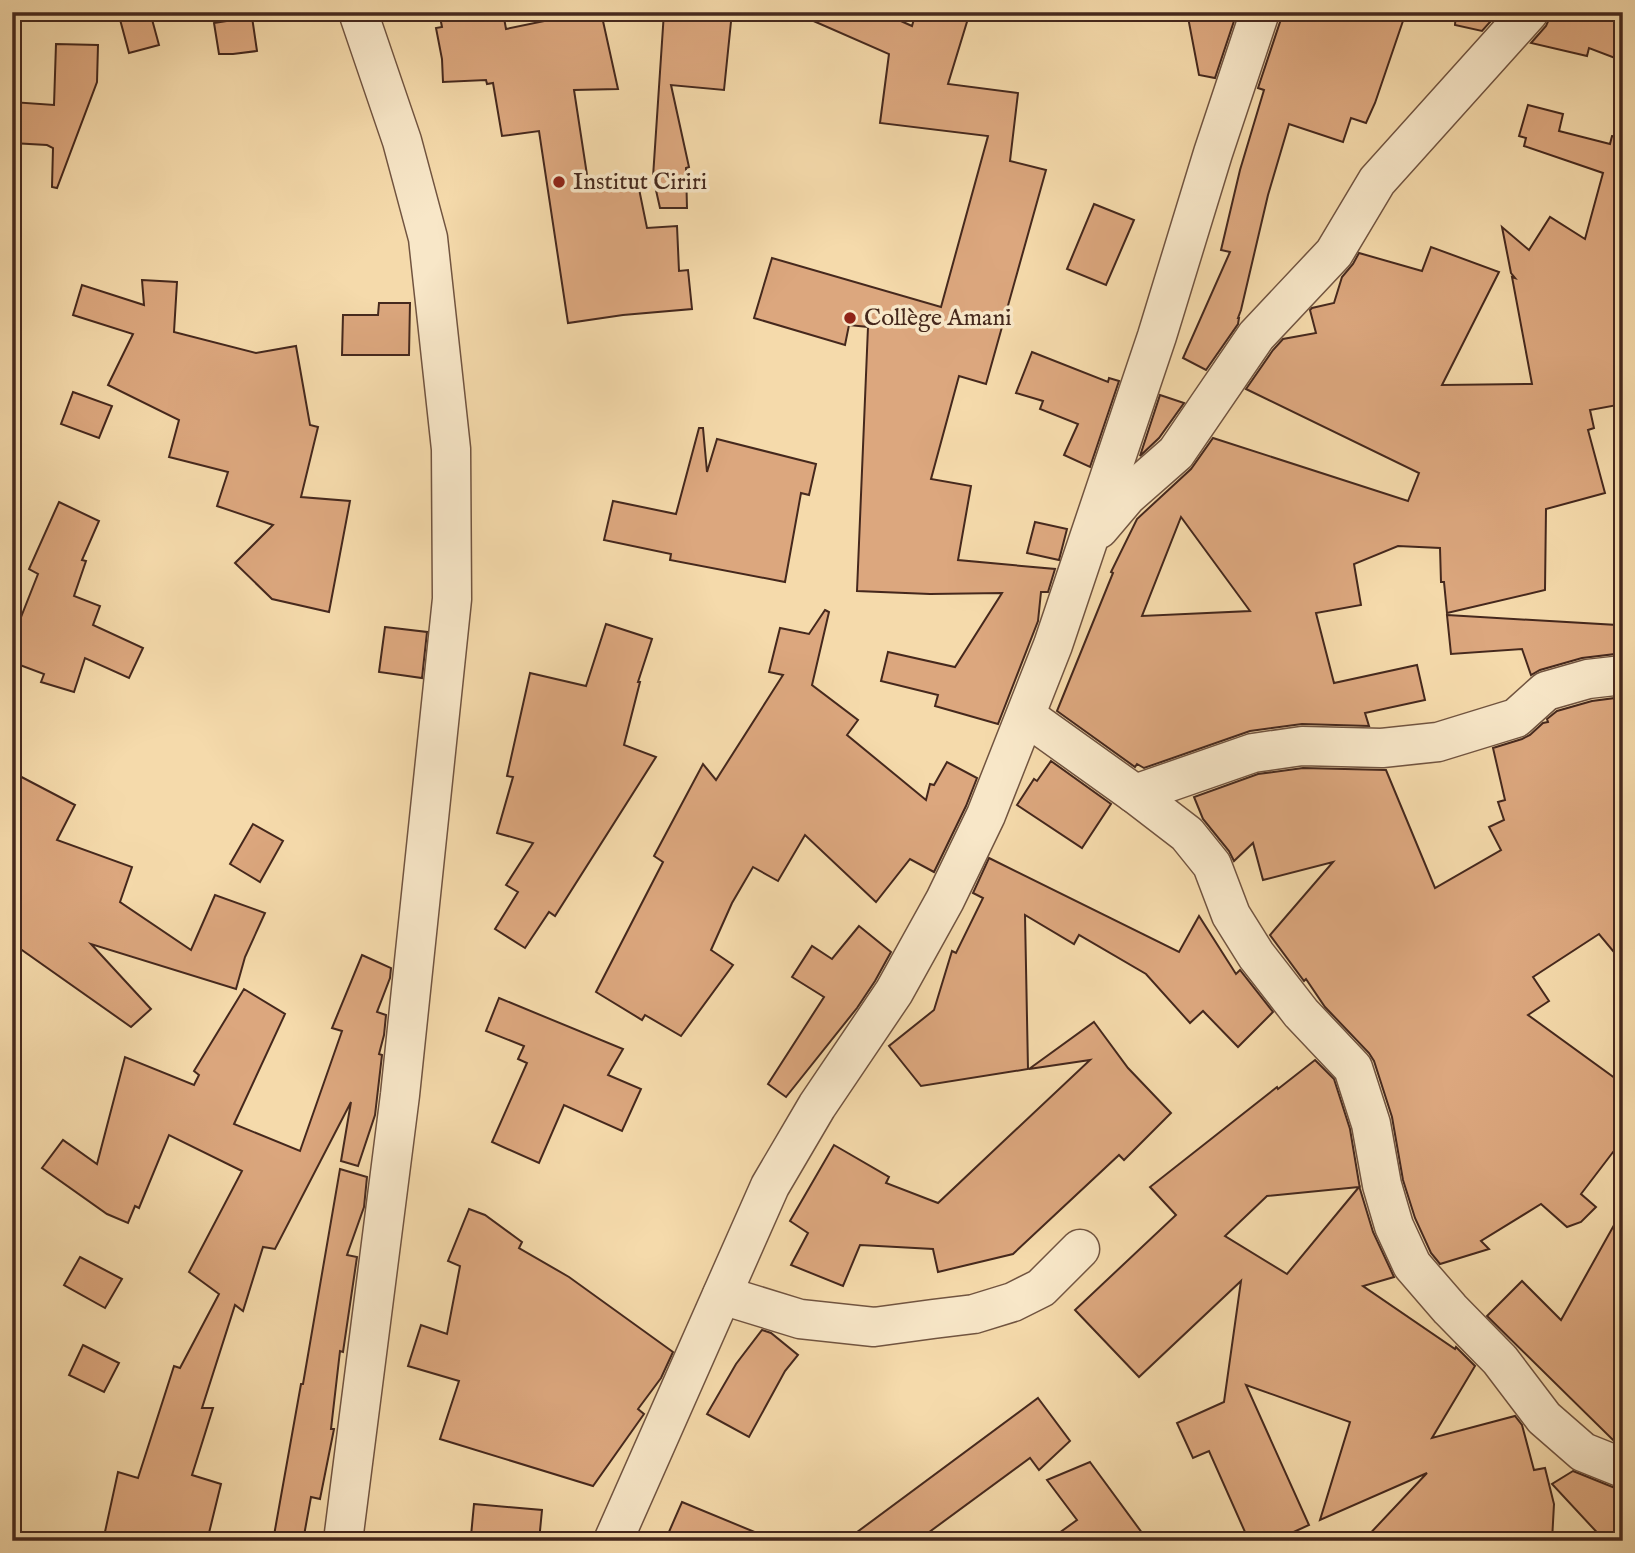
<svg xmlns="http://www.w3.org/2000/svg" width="1635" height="1553" viewBox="0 0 1635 1553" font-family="'IM FELL English',serif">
<rect width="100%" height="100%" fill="#f5daab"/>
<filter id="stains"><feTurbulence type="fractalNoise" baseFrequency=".00286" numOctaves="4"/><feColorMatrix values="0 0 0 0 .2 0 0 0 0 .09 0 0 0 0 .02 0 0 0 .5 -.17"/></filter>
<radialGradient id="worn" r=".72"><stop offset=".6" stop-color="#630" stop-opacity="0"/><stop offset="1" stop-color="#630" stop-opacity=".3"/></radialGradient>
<g fill="#dca77e" stroke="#45281d" stroke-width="2" fill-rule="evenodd">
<polygon points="118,12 150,12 159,45 129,53"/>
<polygon points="439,12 503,12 506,29 588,12 601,12 618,89 574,90 589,188 638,184 647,228 677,226 679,271 688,270 692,309 623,315 568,323 539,131 502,136 493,83 487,84 486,80 443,82 442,59 436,28 442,27"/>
<polygon points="664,12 732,12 724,90 671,85 689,167 686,168 687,208 660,208 653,177"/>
<polygon points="793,12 881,12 912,26 916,12 970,12 948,84 1018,93 1010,161 1046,170 986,384 959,376 931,479 971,486 958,560 1055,569 1048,592 1041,592 1038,621 998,724 935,706 938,695 881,681 888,652 955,667 1002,593 930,594 857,591 868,327 849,325 845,345 754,318 772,258 941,307 988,136 880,123 889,54"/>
<polygon points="1187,12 1237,12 1215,78 1199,75"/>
<polygon points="1281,12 1385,12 1404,18 1375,103 1366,123 1351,118 1343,142 1289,124 1268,195 1241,310 1238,318 1239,318 1238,324 1206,370 1183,358 1230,252 1221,250 1240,170 1264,90 1258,88 1281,19"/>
<polygon points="1456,12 1499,12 1482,31 1455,25"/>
<polygon points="1550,12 1623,12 1623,61 1589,48 1587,56 1531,43 1546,26 1550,17"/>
<polygon points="252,17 257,51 233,54 219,54 214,23"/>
<polygon points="56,44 98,45 97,82 57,188 52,187 53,148 47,145 12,143 12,102 54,105"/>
<path d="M1528 105 1563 114 1559 131 1610 144 1612 136 1623 137V404L1590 410 1594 428 1588 430 1605 493 1546 509 1545 590 1447 613 1444 582H1441L1440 548 1398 546 1354 564 1361 605 1316 613 1334 683 1417 665 1425 700 1365 713 1369 726 1302 724 1250 731 1144 768 1137 764 1135 767 1057 711 1113 573 1111 572 1137 519 1191 469 1213 438 1408 501 1419 473 1246 389 1273 350 1283 339 1316 333 1310 310 1312 308 1334 303 1342 277 1353 264 1359 253 1422 271 1431 247 1499 272 1442 385 1532 384 1512 277 1515 278 1511 273 1502 227 1529 250 1550 217 1585 239 1603 173 1524 146 1526 138 1519 136ZM1181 517 1250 611 1142 616Z"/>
<polygon points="1094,204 1134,220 1106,285 1067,269"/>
<polygon points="142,280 177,282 174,332 256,353 296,346 310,425 318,427 301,497 350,501 329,612 272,599 235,563 273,525 217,506 228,472 169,457 179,420 108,385 133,334 73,315 82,285 144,305"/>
<polygon points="379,303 410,303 409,355 342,355 343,315 378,315"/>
<polygon points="1032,352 1108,382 1109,378 1119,381 1090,467 1064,455 1078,424 1040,409 1043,401 1016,393"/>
<polygon points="73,392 112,406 99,438 61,424"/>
<polygon points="1160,395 1184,403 1159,438 1140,456"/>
<polygon points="699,428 703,428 707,472 717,439 816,464 809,495 801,493 785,582 670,560 671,554 604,540 613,501 676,514"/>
<polygon points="59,502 99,521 82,560 86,561 74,596 100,606 93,625 143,648 129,678 85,658 74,692 41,682 44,674 12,662 12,640 38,574 29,569"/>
<polygon points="1035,522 1067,529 1059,560 1027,553"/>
<polygon points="825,610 829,612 812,685 858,720 847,735 926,800 930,784 934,785 947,762 977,778 966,806 934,872 910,859 876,902 805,835 778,881 753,867 732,903 711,950 733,965 681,1036 645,1015 642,1020 596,992 663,862 654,856 703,764 716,780 783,675 769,672 780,628 809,634"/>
<polygon points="1447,615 1617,625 1615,654 1582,658 1540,670 1531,675 1522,649 1451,654"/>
<polygon points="606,624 652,639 638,682 640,682 624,745 656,757 555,916 549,912 525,948 495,929 518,892 506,885 533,843 497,833 513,777 507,776 530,673 586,686"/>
<polygon points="385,627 427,632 422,678 379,672"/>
<polygon points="1623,697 1623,963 1599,934 1533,977 1549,1001 1528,1015 1623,1084 1623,1139 1581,1194 1596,1207 1581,1222 1567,1227 1541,1204 1481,1241 1489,1249 1440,1264 1431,1253 1415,1218 1403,1180 1392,1117 1374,1061 1369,1053 1325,1007 1306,979 1304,981 1270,935 1333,862 1263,880 1253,843 1234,861 1229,851 1203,819 1194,797 1258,774 1303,768 1386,770 1435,888 1501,850 1489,827 1504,820 1498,802 1505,800 1493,748 1522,739 1530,735 1543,723 1548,722 1547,719 1557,711 1592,701"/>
<polygon points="1051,761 1111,804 1082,848 1017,805 1034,779 1037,781"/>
<polygon points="12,772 75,805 57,840 132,867 120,902 191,950 215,895 265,913 245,957 236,989 91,944 151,1009 131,1027 12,943"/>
<polygon points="253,824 283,841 260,882 230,864"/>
<polygon points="989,858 1179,952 1199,916 1236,974 1240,970 1273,1012 1238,1047 1203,1011 1190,1023 1146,974 1079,935 1074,944 1025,915 1028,1069 921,1086 889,1046 934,1010 952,951 956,953 983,898 973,893"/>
<polygon points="859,926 891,952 875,981 857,1008 786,1097 768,1084 824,997 792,977 812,946 832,959"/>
<polygon points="362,955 391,968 390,978 377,1012 386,1015 384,1035 379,1054 382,1055 375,1115 358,1166 341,1161 351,1102 275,1249 263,1247 243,1311 235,1305 202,1408 213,1408 192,1475 221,1484 207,1541 103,1541 118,1472 138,1478 174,1366 180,1368 219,1294 189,1272 242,1171 169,1135 139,1208 135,1206 128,1223 107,1214 42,1168 63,1140 97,1164 125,1057 194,1085 199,1075 194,1071 244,989 285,1014 234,1124 300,1151 342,1031 332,1028"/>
<polygon points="499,998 623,1049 608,1075 641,1089 622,1131 564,1105 539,1163 492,1142 527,1063 518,1059 524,1046 486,1031"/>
<polygon points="1094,1022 1128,1068 1171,1113 1124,1160 1119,1155 1013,1254 938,1272 933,1249 860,1245 843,1286 791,1265 808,1233 790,1221 834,1145 889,1177 886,1183 938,1203 1090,1060 1029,1069"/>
<path d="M1315 1060 1334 1079 1350 1129 1360 1189 1373 1232 1394 1277 1363 1286 1455 1349 1456 1347 1475 1366 1432 1438 1515 1416 1522 1425 1534 1470 1545 1468 1554 1504 1552 1541H1363L1427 1473 1320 1520 1350 1422 1246 1385 1309 1525 1274 1541H1249L1209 1451 1193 1458 1177 1423 1224 1402 1241 1281 1139 1377 1075 1310 1176 1215 1150 1187 1277 1087 1278 1089ZM1359 1187 1287 1274 1225 1236 1267 1196Z"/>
<polygon points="340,1169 367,1177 364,1207 347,1255 357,1257 343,1352 340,1351 331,1429 334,1429 320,1499 311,1497 303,1541 273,1541 301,1384 303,1384"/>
<polygon points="469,1209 485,1215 522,1242 519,1248 569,1277 673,1352 661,1378 638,1409 644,1414 593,1486 440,1439 459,1381 408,1366 421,1325 447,1334 460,1266 448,1261"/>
<polygon points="1623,1209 1623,1444 1613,1440 1487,1316 1522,1281 1561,1320"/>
<polygon points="80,1257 122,1279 105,1308 64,1285"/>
<polygon points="762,1330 771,1333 798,1355 785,1371 749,1437 707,1414 736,1364"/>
<polygon points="83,1345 119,1363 104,1392 69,1375"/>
<polygon points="1038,1398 1070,1441 1039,1470 1030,1458 917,1541 845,1541"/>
<polygon points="1090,1462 1148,1541 1048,1541 1077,1520 1047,1480"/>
<polygon points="1573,1471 1615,1488 1623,1489 1623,1541 1605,1541 1552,1484"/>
<polygon points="682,1502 774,1540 774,1541 665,1541"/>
<polygon points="474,1504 542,1510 539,1541 471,1536"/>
</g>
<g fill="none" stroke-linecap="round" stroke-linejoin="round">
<defs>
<g id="minor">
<polyline points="1099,529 1127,496 1176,453 1256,336 1334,253 1377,181 1529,12"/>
<polyline points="1026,716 1135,794 1187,834 1212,865 1231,915 1256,955 1301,1013 1353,1068 1371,1124 1382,1185 1394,1226 1412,1265 1450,1309 1500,1360 1544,1418 1583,1452 1623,1468"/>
<polyline points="1135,794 1253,753 1302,746 1382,748 1438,742 1516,718 1546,691 1588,679 1623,675"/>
<polyline points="722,1295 800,1319 874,1327 933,1319 974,1314 1013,1302 1041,1288 1080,1249"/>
<polyline points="343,1541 400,1095 452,599 451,449 428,238 402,141 358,12"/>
<polyline points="613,1541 770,1186 817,1106 894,992 945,900 986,815 1053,645 1157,336 1213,153 1260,12"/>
</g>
</defs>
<use href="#minor" stroke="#715440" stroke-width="41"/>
<use href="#minor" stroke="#f8e7c8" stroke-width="38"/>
</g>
<g fill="#8f2418" stroke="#f8e7c8" stroke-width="2.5">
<circle cx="559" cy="182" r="7"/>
<circle cx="850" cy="318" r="7"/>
</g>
<g text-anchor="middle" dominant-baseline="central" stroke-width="7" stroke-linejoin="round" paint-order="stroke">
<g font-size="24" fill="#45281d" stroke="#f8e7c8" text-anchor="start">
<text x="573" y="182">Institut Ciriri</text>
<text x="864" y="318">Collège Amani</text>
</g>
</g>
<rect width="1635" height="1553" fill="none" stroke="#f5daab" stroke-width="42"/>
<rect x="14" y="14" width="1607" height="1525" fill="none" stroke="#45281d" stroke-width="3.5"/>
<rect x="21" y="21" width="1593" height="1511" fill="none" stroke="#45281d" stroke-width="2"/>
<rect width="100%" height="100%" filter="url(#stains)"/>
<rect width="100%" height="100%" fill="url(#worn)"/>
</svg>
